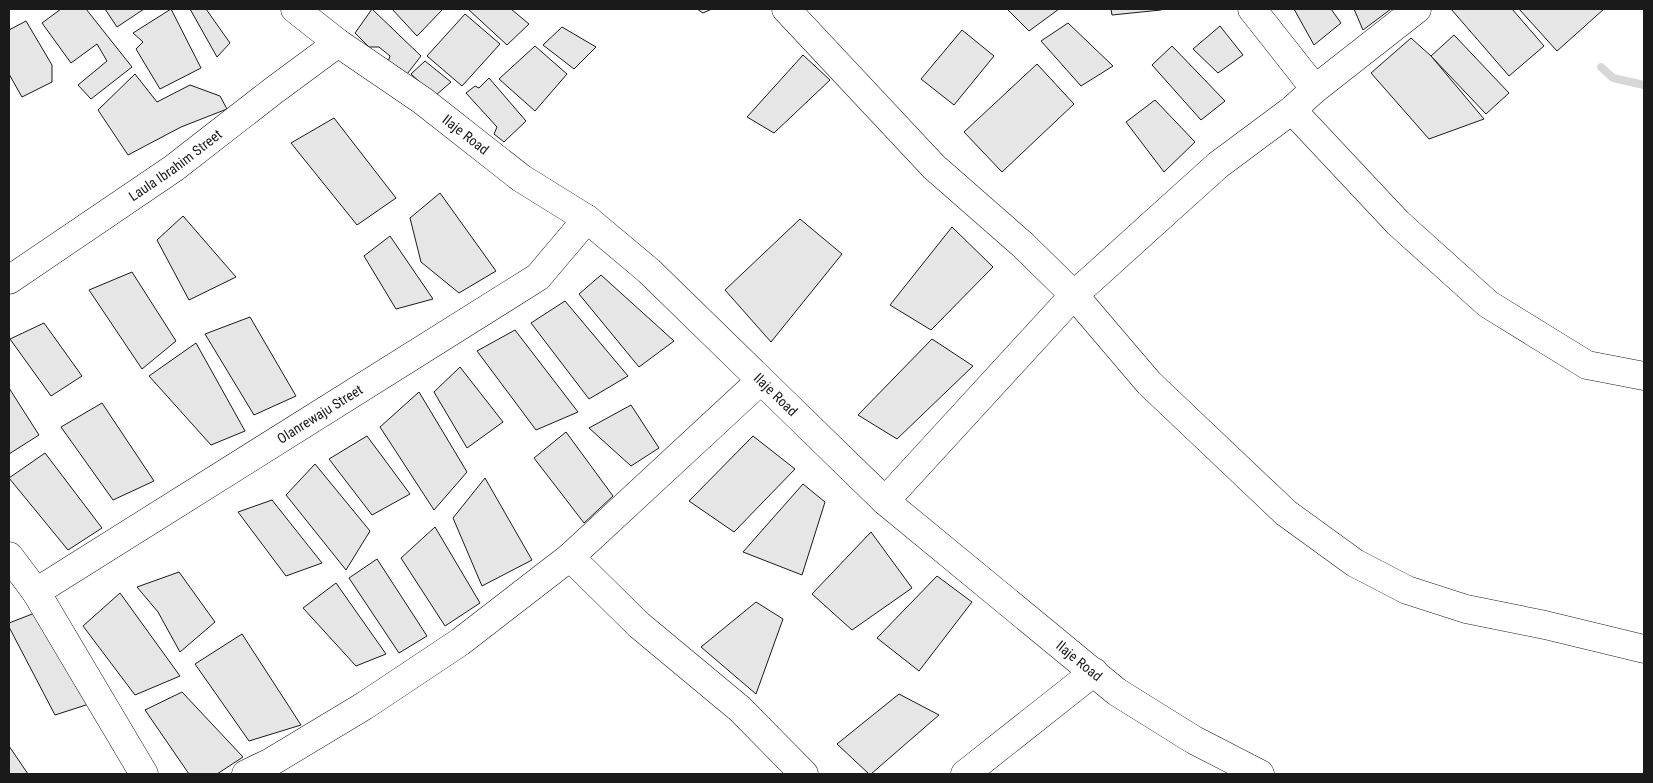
<svg xmlns="http://www.w3.org/2000/svg" width="1653" height="783" viewBox="0 0 1653 783" font-family="'Roboto Condensed',sans-serif">
<rect width="100%" height="100%" fill="#fff"/>
<g fill="none" stroke-linecap="round" stroke-linejoin="round">
<polyline stroke="#d7d7d7" stroke-width="8" points="1601,67 1613,78 1644,85"/>
</g>
<g fill="#e6e6e6" stroke="#1a1a1a">
<polygon points="61,9 86,9 132,67 91,99 78,85 107,61 97,44 71,63 42,23"/>
<polygon points="105,9 144,9 117,27"/>
<polygon points="171,9 201,68 160,89 136,49 143,42 133,33"/>
<polygon points="190,9 206,9 230,43 217,57"/>
<polygon points="372,9 421,56 404,78 388,62 390,56 379,47 369,47 355,33"/>
<polygon points="392,9 443,9 417,36"/>
<polygon points="468,9 511,9 529,24 507,45"/>
<polygon points="697,9 712,9 703,13"/>
<polygon points="1007,9 1059,9 1029,31"/>
<polygon points="1111,9 1161,9 1161,10 1112,15"/>
<polygon points="1294,9 1331,9 1341,23 1314,45"/>
<polygon points="1354,9 1391,9 1363,30"/>
<polygon points="1451,9 1512,9 1544,46 1509,76"/>
<polygon points="1519,9 1604,9 1557,51"/>
<polygon points="465,14 500,44 462,86 427,56"/>
<polygon points="26,21 52,65 52,82 22,97 9,74 9,30"/>
<polygon points="1068,23 1113,66 1081,86 1041,41"/>
<polygon points="1220,26 1243,55 1218,73 1193,49"/>
<polygon points="562,27 596,47 574,69 543,45"/>
<polygon points="962,30 994,56 954,105 921,79"/>
<polygon points="1454,35 1509,93 1486,114 1431,56"/>
<polygon points="1411,38 1431,56 1484,119 1429,139 1371,73"/>
<polygon points="535,46 567,74 535,111 499,79"/>
<polygon points="1172,46 1225,101 1201,120 1152,65"/>
<polygon points="803,55 830,80 774,133 747,117"/>
<polygon points="425,61 451,82 435,96 411,74"/>
<polygon points="1037,64 1074,104 1002,172 964,132"/>
<polygon points="135,74 157,102 190,85 220,96 227,109 181,127 128,155 98,110"/>
<polygon points="489,78 526,121 504,142 494,134 497,127 466,93 475,86 479,88"/>
<polygon points="1155,100 1195,142 1164,172 1126,122"/>
<polygon points="334,118 396,198 357,225 291,143"/>
<polygon points="440,193 496,271 459,293 421,262 410,218"/>
<polygon points="183,216 236,277 189,300 157,240"/>
<polygon points="800,219 842,254 771,342 725,290"/>
<polygon points="952,227 993,267 931,330 890,305"/>
<polygon points="390,236 433,299 396,309 364,256"/>
<polygon points="132,272 176,341 142,369 89,290"/>
<polygon points="601,275 674,341 639,367 579,294"/>
<polygon points="565,301 628,376 589,399 531,323"/>
<polygon points="250,317 296,396 254,415 205,334"/>
<polygon points="44,323 82,376 51,396 10,339"/>
<polygon points="515,330 578,412 536,430 477,351"/>
<polygon points="932,339 973,366 897,439 858,415"/>
<polygon points="196,343 245,431 211,445 149,376"/>
<polygon points="460,367 503,422 467,448 434,392"/>
<polygon points="9,388 39,435 9,454"/>
<polygon points="419,392 467,472 434,510 380,427"/>
<polygon points="102,403 154,481 113,500 61,427"/>
<polygon points="631,405 659,448 631,466 589,428"/>
<polygon points="566,432 613,496 584,523 534,458"/>
<polygon points="367,436 410,494 372,515 329,459"/>
<polygon points="753,436 795,469 734,532 689,501"/>
<polygon points="45,453 102,528 68,550 9,478"/>
<polygon points="315,464 370,531 346,570 286,495"/>
<polygon points="485,478 532,560 482,586 453,518"/>
<polygon points="803,484 825,502 802,575 743,552"/>
<polygon points="272,500 322,563 286,576 238,512"/>
<polygon points="435,527 480,603 445,626 401,558"/>
<polygon points="871,532 912,588 852,630 812,594"/>
<polygon points="377,559 427,636 399,653 349,578"/>
<polygon points="179,572 215,622 180,652 158,612 137,587"/>
<polygon points="937,576 972,602 919,671 877,638"/>
<polygon points="336,583 386,654 356,666 303,608"/>
<polygon points="120,593 180,676 135,695 83,626"/>
<polygon points="756,602 783,619 756,694 701,647"/>
<polygon points="40,611 89,704 55,715 9,627 9,623"/>
<polygon points="242,634 301,725 249,741 195,664"/>
<polygon points="182,692 243,757 217,774 189,774 145,710"/>
<polygon points="899,694 939,715 871,774 869,774 837,744"/>
<polygon points="9,746 28,774 9,774"/>
</g>
<g fill="none" stroke-linecap="round" stroke-linejoin="round">
<defs>
<g id="minor">
<path id="s1" d="M295 9 338 43 423 101 521 178 587 219 649 271 885 501 1117 692 1194 740 1260 774"/>
<polyline points="786,9 934,167 1023,245 1074,295 1149,383 1286,513 1355,563 1407,590 1466,609 1545,625 1644,649"/>
<polyline points="1252,9 1315,89"/>
<polyline points="1292,110 1398,223 1488,304 1587,365 1644,376"/>
<path id="s2" d="M9 280 174 168 273 91 338 43"/>
<polyline points="885,501 1074,295 1218,165 1292,110 1315,89 1417,9"/>
<polyline points="9,556 36,592 144,774"/>
<polyline points="570,557 639,625 740,709 804,774"/>
<path id="s3" d="M36 592 538 277 587 219"/>
<polyline points="246,774 271,762 364,706 460,642 570,557 760,381"/>
<polyline points="965,774 1094,672"/>
</g>
</defs>
<use href="#minor" stroke="#1a1a1a" stroke-width="29"/>
<use href="#minor" stroke="#fff" stroke-width="28"/>
</g>
<g text-anchor="middle" dominant-baseline="central" stroke-width="4" stroke-linejoin="round" paint-order="stroke">
<g font-size="14" fill="#1a1a1a" stroke="#fff">
<text stroke="none"><textPath href="#s1" startOffset="212">Ilaje Road</textPath></text>
<text stroke="none"><textPath href="#s2" startOffset="202">Laula Ibrahim Street</textPath></text>
<text stroke="none"><textPath href="#s1" startOffset="618">Ilaje Road</textPath></text>
<text stroke="none"><textPath href="#s3" startOffset="335">Olanrewaju Street</textPath></text>
<text stroke="none"><textPath href="#s1" startOffset="1022">Ilaje Road</textPath></text>
</g>
</g>
<rect width="1653" height="783" fill="none" stroke="#1a1a1a" stroke-width="20"/>
</svg>
